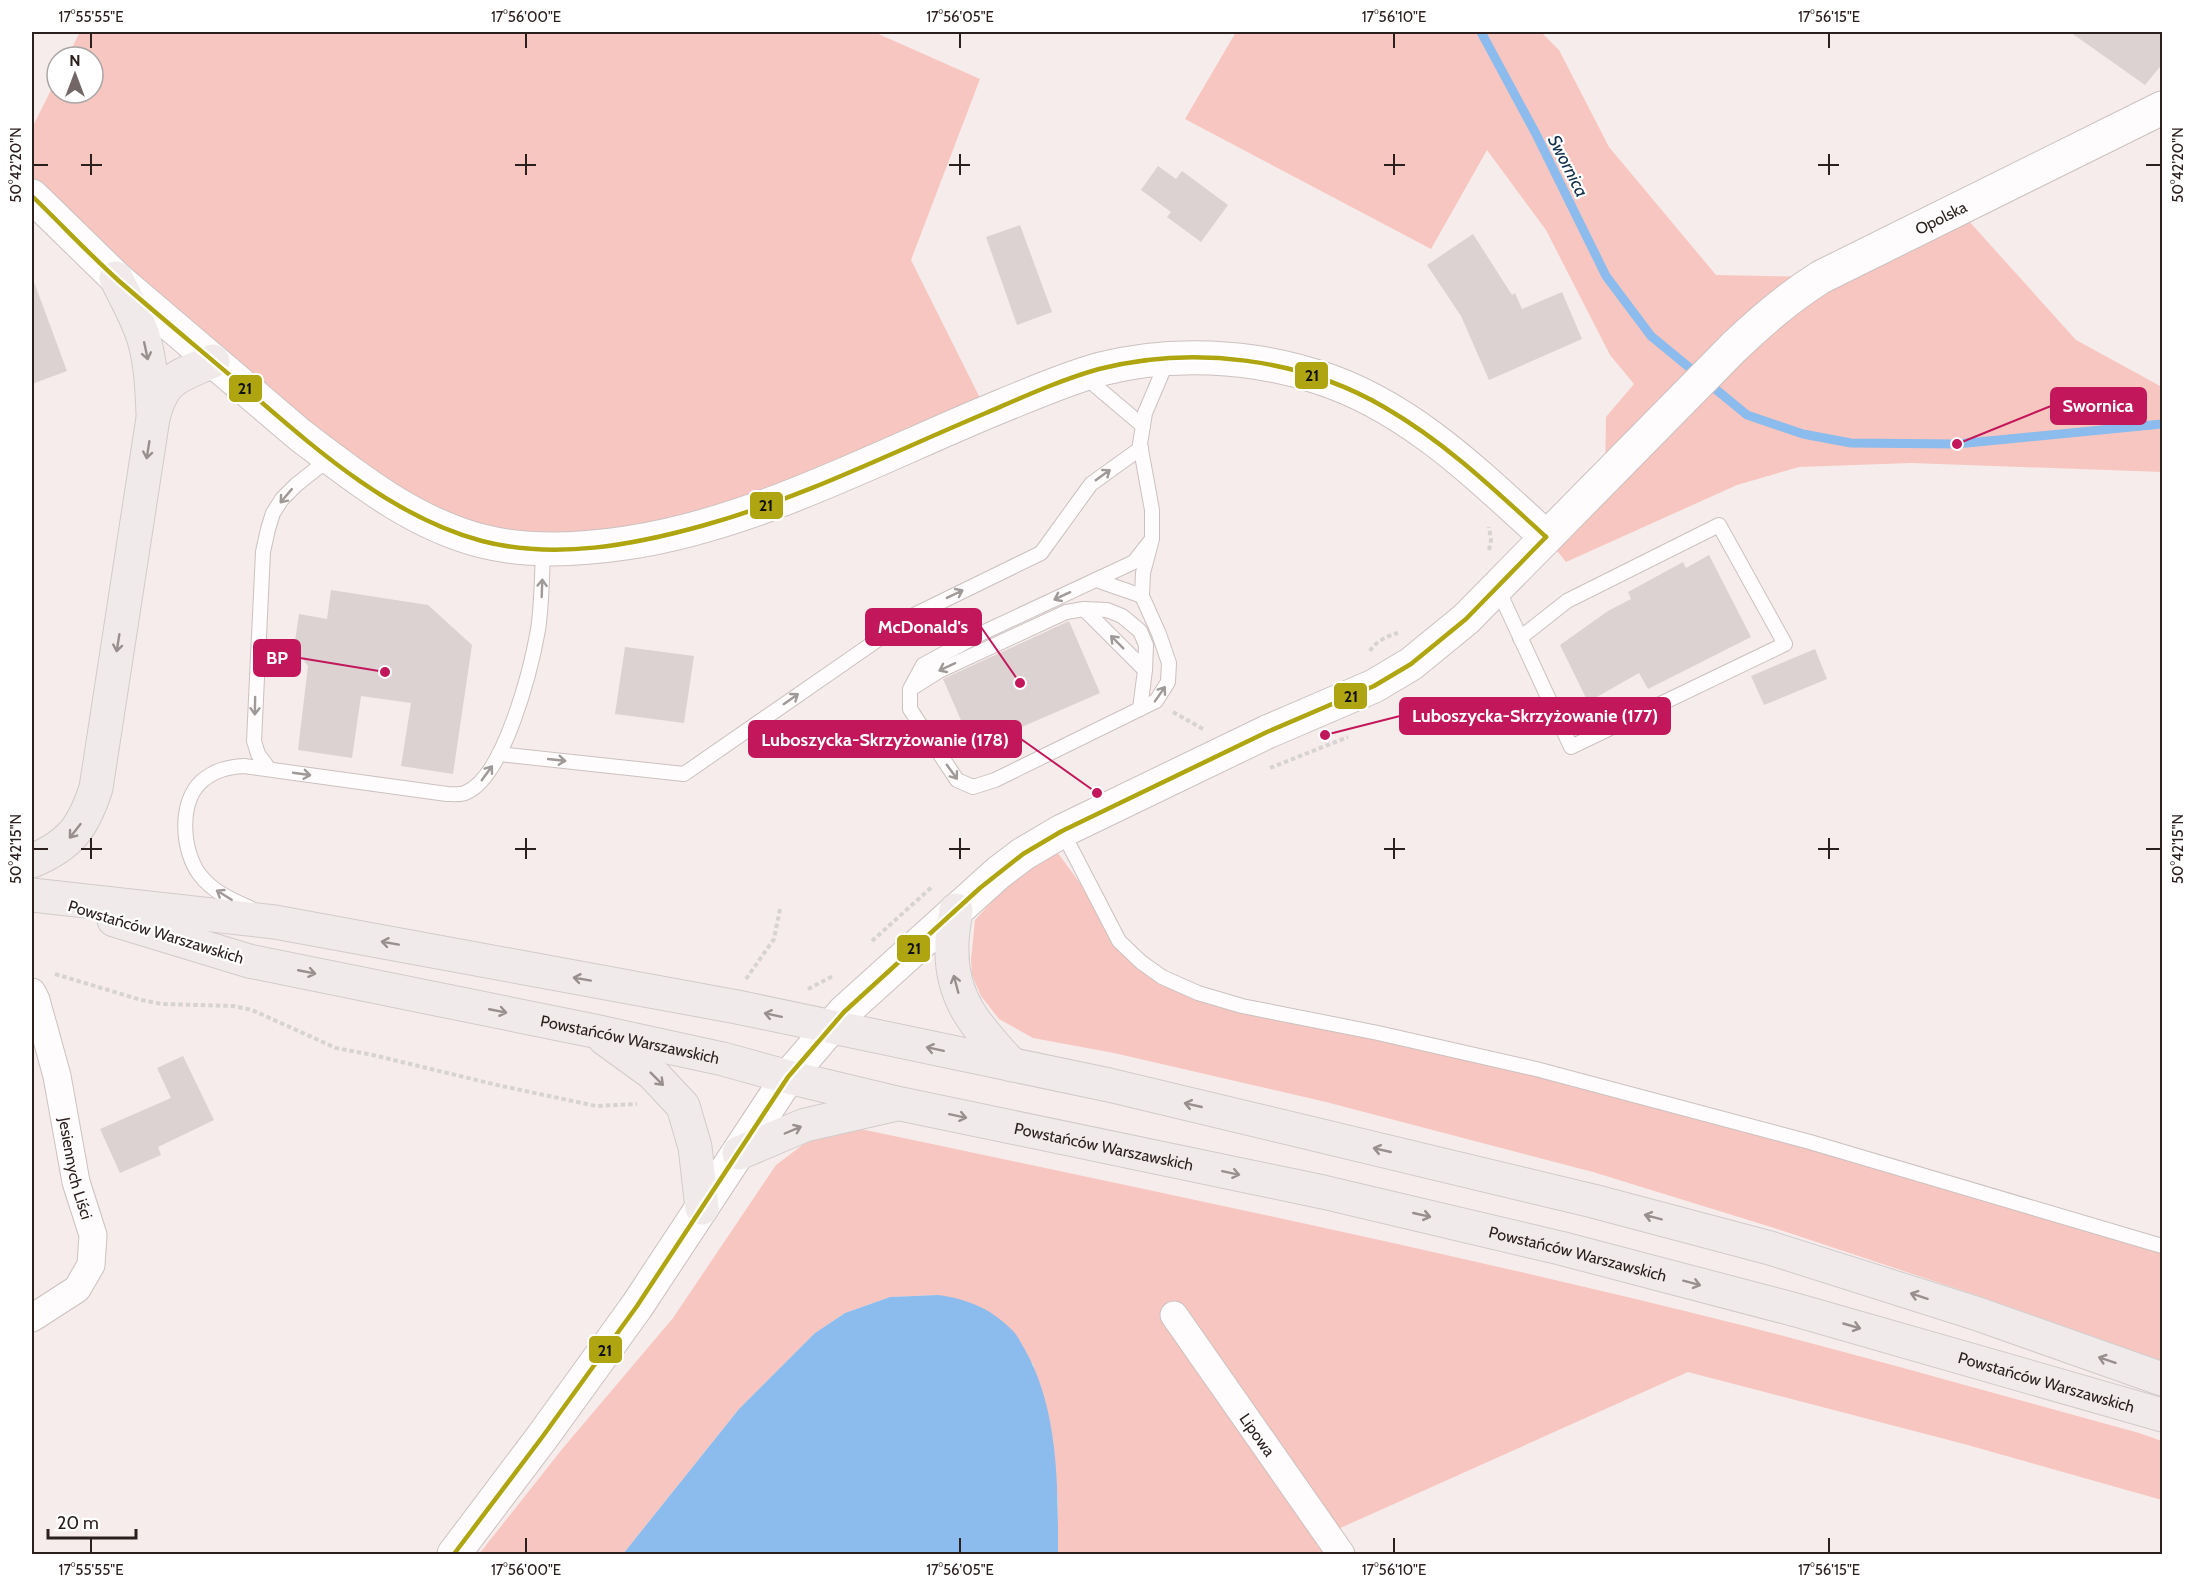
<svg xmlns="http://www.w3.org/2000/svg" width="2194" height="1586" viewBox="0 0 2194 1586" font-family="Cabin,sans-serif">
<rect width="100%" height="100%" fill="#f6eceb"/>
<g fill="#f8c6c0">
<polygon points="80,32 874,32 980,79 911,260 987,412 601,547 416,516 32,196 32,128 57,78 57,93 93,93 93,57 67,57"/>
<polygon points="1236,32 1541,32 1559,50 1609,147 1716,275 1821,277 1958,209 2076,340 2162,387 2162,472 1911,463 1799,467 1737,485 1566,562 1546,537 1605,479 1606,417 1634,384 1610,355 1546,230 1487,150 1431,249 1185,119"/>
<polygon points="1057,852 1109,922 1119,941 1198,993 1536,1069 2162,1246 2162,1361 1985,1298 1771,1227 1593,1172 1326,1102 1114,1053 1033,1038 999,1019 981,996 972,975 971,960 975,920 1006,886 1026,869"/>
<path d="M851 1127C1149 1190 1446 1251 1741 1325 1874 1359 2007 1397 2139 1433L2162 1441V1500L1964 1444 1688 1372 1327 1534 1341 1554H1058V1503L1053 1440 1033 1364 938 1295 890 1297 845 1313 815 1333 739 1409 623 1554H479L563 1448 673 1318 776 1165 813 1137Z"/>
</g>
<path fill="#8bbced" d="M938 1295C967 1299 990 1308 1011 1329 1017 1334 1020 1342 1024 1348 1059 1409 1058 1486 1058 1554H623L739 1409 815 1333 845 1313 890 1297Z"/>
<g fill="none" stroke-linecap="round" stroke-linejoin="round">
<polyline stroke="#8bbced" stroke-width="9" points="1481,32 1536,134 1606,276 1651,336 1747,415 1803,434 1851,443 1957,444 2162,424"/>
</g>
<g fill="#dcd2d1">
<polygon points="2070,32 2163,32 2163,63 2145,85"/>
<polygon points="1158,166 1176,179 1182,171 1228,205 1201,242 1167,217 1171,212 1141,190"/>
<polygon points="1020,225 1052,312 1017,325 986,237"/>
<polygon points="1473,234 1512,295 1515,293 1522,309 1562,292 1582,339 1489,380 1461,316 1427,265"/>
<polygon points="34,282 67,371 32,384 32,283"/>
<polygon points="1709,555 1751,637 1648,689 1639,673 1588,702 1560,645 1608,611 1631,599 1628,592 1683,562 1686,568"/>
<polygon points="331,590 428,605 472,645 453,774 401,766 411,703 361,696 352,758 298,750 308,666 294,648 299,614 327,619"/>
<polygon points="1069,621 1100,693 973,748 943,679"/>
<polygon points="625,647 694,656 684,723 615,714"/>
<polygon points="1815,649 1827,679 1764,705 1751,676"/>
<polygon points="183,1056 214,1120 158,1147 161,1155 120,1173 100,1129 171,1098 157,1068"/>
</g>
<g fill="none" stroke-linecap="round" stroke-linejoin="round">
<defs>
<g id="service">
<polyline points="1085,377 1143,426"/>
<polyline points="1152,539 1134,562 980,634 923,665 910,689 910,709 957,780 973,787 995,780 1156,701 1168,682 1169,663 1159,634 1142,596 1143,573 1152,539 1152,510 1140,444 1145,413 1168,359"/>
<polyline points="1096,580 1142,596"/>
<polyline points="1497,587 1571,747 1785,644 1719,525 1567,601 1520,638"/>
<polyline points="1084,609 1107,610 1122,616 1140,631 1146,645 1145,670"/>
<polyline points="912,688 939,671 1066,612 1084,609 1145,670 1140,709"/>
<polyline points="499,754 684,774 912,616 1041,553 1091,484 1141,448"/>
<polyline points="269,769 258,754 254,741 263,552 268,529 273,513 282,499 296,485 330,458"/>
<polyline points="1062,831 1119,941 1141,962 1162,977 1198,993 1242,1006 1378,1033 1536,1069 1810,1142 2162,1246"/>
<path d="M250 908C232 900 213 892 200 875 182 852 178 802 202 781 215 770 228 767 244 766L447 794C453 794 460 795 465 793 504 778 531 669 538 630 542 603 542 575 543 548"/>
</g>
<g id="minor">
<path id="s1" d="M32 992 36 1000 57 1076 76 1182 93 1235 91 1265 77 1289 32 1318"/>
<path id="s2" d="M1174 1315 1341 1554"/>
</g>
<g id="tertiary">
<path d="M32 196 116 278 300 435C357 478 412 523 482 541 529 553 579 550 626 543 756 524 883 454 1004 405 1036 392 1068 378 1101 369 1170 351 1250 355 1318 377 1409 406 1477 474 1546 537"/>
<path id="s3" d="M454 1554 543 1436 637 1306 788 1077 844 1012 998 873 1023 854 1062 831 1267 732 1374 686 1411 664 1466 619 1734 347C1761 321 1789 297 1821 277L2162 108"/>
</g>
<g id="primary">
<path d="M116 278C126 299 139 320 145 343 151 366 152 390 153 413"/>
<path d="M32 861C70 845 83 828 96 788L153 418C163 377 178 377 213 361"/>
<polyline points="32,895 275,922 737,1007 1109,1085 1593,1201 1770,1248 1975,1313 2162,1379"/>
<path d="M956 910C954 924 951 938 952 952 952 1003 981 1031 1012 1065"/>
<path id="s4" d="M114 920 249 961 594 1031 723 1059 788 1077 901 1104 1323 1192 1560 1248 1796 1310 2162 1415"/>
<polyline points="605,1039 652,1073 683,1106 695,1147 702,1208"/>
<polyline points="739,1153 805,1125 893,1105"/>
</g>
</defs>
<use href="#service" stroke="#cbc1c0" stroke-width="16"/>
<use href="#minor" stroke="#cbc1c0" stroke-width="29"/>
<use href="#tertiary" stroke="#cbc1c0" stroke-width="35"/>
<use href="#primary" stroke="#d1cbcb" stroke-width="35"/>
<g stroke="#d7d3d3" stroke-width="4" stroke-dasharray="4.5 3" stroke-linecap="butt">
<polyline points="1489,550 1491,540 1489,527"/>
<path d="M1370 651C1375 642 1387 636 1398 633"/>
<polyline points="1173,712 1203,729"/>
<polyline points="1270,768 1348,737"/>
<polyline points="872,941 933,886"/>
<polyline points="55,974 141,1000 162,1004 233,1006 252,1010 336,1048 373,1055 497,1085 596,1106 637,1104"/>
<polyline points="746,979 774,939 780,909"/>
<polyline points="808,989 833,976"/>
</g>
<use href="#service" stroke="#fefcfc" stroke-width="14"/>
<use href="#minor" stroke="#fefcfc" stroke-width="27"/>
<use href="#tertiary" stroke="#fefcfc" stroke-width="33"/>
<use href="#primary" stroke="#f1eaea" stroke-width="33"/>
<defs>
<g id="bus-1">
<path d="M32 196C61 224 89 254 119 281 158 315 198 348 238 382 310 444 388 516 482 541 555 560 634 545 705 525 802 498 893 452 986 413 1023 397 1060 380 1099 369 1193 345 1300 358 1384 407 1445 442 1495 490 1546 537"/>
<polyline points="454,1554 543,1436 637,1306 788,1077 844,1012 980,888 1023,854 1062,831 1267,732 1374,686 1411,664 1466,619 1546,537"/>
</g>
</defs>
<use href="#bus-1" stroke="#fff" stroke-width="9"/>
<use href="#bus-1" stroke="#afa510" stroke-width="4.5"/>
</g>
<defs><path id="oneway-shaft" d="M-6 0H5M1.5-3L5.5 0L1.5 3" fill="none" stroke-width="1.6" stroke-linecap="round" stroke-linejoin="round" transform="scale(1.5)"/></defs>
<g stroke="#988f8e">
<use href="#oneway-shaft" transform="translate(146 351) rotate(78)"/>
<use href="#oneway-shaft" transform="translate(148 450) rotate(99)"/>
<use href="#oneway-shaft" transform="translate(118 643) rotate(99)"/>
<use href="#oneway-shaft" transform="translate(75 831) rotate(128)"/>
<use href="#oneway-shaft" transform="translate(390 943) rotate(-170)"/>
<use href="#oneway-shaft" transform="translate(307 972) rotate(11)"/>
<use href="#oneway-shaft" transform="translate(582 979) rotate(-170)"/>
<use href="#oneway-shaft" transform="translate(956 984) rotate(-105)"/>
<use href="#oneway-shaft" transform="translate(498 1011) rotate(11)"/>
<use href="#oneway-shaft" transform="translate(773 1015) rotate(-168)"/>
<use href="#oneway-shaft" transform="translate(935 1049) rotate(-168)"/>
<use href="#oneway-shaft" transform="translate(657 1079) rotate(45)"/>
<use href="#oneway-shaft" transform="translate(1193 1105) rotate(-167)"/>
<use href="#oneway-shaft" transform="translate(958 1116) rotate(12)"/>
<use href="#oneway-shaft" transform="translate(793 1130) rotate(-23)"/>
<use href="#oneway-shaft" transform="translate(1382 1150) rotate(-167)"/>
<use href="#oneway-shaft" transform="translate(1231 1173) rotate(12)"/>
<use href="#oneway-shaft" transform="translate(1422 1215) rotate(13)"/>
<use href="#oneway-shaft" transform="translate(1653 1217) rotate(-165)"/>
<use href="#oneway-shaft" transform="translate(1692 1283) rotate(15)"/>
<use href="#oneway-shaft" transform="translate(1919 1296) rotate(-162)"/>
<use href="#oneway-shaft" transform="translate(1852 1326) rotate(16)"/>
<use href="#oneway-shaft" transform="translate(2107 1360) rotate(-161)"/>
</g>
<g stroke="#9f9998">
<use href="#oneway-shaft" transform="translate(1103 475) rotate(-36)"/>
<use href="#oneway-shaft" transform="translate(286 496) rotate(130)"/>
<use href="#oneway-shaft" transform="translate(542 588) rotate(-88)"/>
<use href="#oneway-shaft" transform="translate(955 594) rotate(-26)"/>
<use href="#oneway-shaft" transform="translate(1062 596) rotate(155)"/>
<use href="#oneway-shaft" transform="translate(1117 642) rotate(-135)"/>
<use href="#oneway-shaft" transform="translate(947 667) rotate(155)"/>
<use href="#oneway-shaft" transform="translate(1160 694) rotate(-55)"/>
<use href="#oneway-shaft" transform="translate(791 699) rotate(-35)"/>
<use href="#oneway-shaft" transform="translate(255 706) rotate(91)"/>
<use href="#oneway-shaft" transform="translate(557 760) rotate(6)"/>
<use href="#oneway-shaft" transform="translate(952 772) rotate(54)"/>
<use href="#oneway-shaft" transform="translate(487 773) rotate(-54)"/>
<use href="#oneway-shaft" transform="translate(302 774) rotate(8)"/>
<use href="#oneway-shaft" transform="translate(224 895) rotate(-148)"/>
</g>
<path fill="none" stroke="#2b201e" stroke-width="2" d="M91 33V48M526 33V48M960 33V48M1394 33V48M1829 33V48M91 154V175M526 154V175M960 154V175M1394 154V175M1829 154V175M33 165H48M81 165H102M515 165H536M949 165H970M1384 165H1405M1818 165H1839M2146 165H2161M91 838V859M526 838V859M960 838V859M1394 838V859M1829 838V859M33 849H48M81 849H102M515 849H536M949 849H970M1384 849H1405M1818 849H1839M2146 849H2161M91 1538V1553M526 1538V1553M960 1538V1553M1394 1538V1553M1829 1538V1553"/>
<g text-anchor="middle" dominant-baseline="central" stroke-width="4.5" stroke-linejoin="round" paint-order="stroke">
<g font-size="16" fill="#2b201e" stroke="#fff">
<text stroke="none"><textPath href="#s3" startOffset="2038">Opolska</textPath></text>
<text transform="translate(156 932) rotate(17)">Powstańców Warszawskich</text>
<text stroke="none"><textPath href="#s4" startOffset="530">Powstańców Warszawskich</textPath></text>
<text stroke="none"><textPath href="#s4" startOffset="1016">Powstańców Warszawskich</textPath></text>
<text stroke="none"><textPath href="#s1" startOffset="182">Jesiennych Liści</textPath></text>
<text stroke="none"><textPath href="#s4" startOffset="1502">Powstańców Warszawskich</textPath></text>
<text stroke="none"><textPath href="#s4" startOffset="1988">Powstańców Warszawskich</textPath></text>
<text stroke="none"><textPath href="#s2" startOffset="146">Lipowa</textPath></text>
</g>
<g font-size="18" font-style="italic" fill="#102f4b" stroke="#fff">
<text transform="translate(1568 166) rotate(63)">Swornica</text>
</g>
</g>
<path fill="none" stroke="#c2185b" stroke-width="2" d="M1957 444L2051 406M1020 683L981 627M385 672L300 658M1325 735L1400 716M1097 793L1021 739"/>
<g fill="#c2185b" stroke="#fff" stroke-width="2">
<circle cx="1957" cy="444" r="6"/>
<circle cx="1020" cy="683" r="6"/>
<circle cx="385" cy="672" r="6"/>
<circle cx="1325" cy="735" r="6"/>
<circle cx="1097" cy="793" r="6"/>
</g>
<g fill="#c2185b" stroke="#c2185b" stroke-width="2">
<rect x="2051" y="388" width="95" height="36" rx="6"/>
<rect x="866" y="609" width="115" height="36" rx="6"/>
<rect x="254" y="640" width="46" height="36" rx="6"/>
<rect x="1400" y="698" width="270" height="36" rx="6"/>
<rect x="749" y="721" width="272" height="36" rx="6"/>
</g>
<g font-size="18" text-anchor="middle" font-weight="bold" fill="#fff">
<text x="2098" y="412">Swornica</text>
<text x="923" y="633">McDonald's</text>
<text x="277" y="664">BP</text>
<text x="1535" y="722">Luboszycka-Skrzyżowanie (177)</text>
<text x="885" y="746">Luboszycka-Skrzyżowanie (178)</text>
</g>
<g stroke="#fff" stroke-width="2">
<rect x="1294" y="361" width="35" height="29" rx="6" fill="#afa510"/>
<rect x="228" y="374" width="35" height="29" rx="6" fill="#afa510"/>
<rect x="749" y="491" width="35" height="29" rx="6" fill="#afa510"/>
<rect x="1333" y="682" width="35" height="28" rx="6" fill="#afa510"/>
<rect x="896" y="934" width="35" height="29" rx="6" fill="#afa510"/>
<rect x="588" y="1335" width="35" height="29" rx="6" fill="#afa510"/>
</g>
<g font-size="16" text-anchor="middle" font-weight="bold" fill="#111">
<text x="1312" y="381">21</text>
<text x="245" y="394">21</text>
<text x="766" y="511">21</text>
<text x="1351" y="702">21</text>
<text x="914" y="954">21</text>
<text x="605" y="1356">21</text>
</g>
<rect width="2194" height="1586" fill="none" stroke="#ffffff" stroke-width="66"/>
<g transform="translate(75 75)"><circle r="28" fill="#ffffff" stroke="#aaa6a5" stroke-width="1.5"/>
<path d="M0-4.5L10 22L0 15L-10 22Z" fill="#726766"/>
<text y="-9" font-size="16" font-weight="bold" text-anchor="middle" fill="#2b201e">N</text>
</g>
<path d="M48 1529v9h88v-9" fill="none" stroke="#2b201e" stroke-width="3"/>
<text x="57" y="1529" font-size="18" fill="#2b201e" stroke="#ffffff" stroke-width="4.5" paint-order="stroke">20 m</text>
<rect x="33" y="33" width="2128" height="1520" fill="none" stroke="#2b201e" stroke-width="2"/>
<g font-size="15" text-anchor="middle" fill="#2b201e">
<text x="91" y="22">17°55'55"E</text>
<text x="526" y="22">17°56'00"E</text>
<text x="960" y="22">17°56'05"E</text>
<text x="1394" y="22">17°56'10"E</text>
<text x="1829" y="22">17°56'15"E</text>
<text transform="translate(16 165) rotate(-90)" y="5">50°42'20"N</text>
<text transform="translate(2178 165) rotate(-90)" y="5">50°42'20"N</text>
<text transform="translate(16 849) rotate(-90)" y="5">50°42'15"N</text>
<text transform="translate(2178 849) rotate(-90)" y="5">50°42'15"N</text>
<text x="91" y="1575">17°55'55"E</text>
<text x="526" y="1575">17°56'00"E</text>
<text x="960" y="1575">17°56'05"E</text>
<text x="1394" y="1575">17°56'10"E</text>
<text x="1829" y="1575">17°56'15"E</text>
</g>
</svg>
